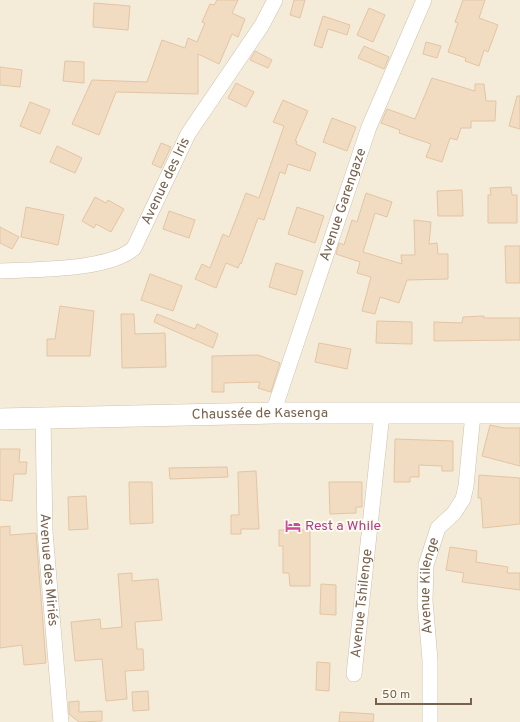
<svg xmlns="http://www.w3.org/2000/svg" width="520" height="722" viewBox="0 0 520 722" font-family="Overpass,sans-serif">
<rect width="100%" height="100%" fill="#fcf8ea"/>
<rect fill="#f4ebd8" x="0" y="0" width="520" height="722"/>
<g fill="#f1dcc2" stroke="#e3c5a3">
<polygon points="217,0 238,0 232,13 245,19 238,37 232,34 219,64 198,54 198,94 116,92 99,135 72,124 92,80 147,82 162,40 185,48 188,38 197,42 205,23 202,22 210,4 214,5"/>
<polygon points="294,0 305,0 300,18 290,15"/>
<polygon points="463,0 485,0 479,18 498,25 488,52 484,50 479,66 465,61 466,58 448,52 458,23 455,22"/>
<polygon points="94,3 130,6 128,30 93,27"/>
<polygon points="369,8 385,15 373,42 357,35"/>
<polygon points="323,16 350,25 347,35 328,29 322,48 314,45"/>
<polygon points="426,42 441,46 437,58 423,54"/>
<polygon points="364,46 389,57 384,69 358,58"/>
<polygon points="255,51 272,60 268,68 250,60"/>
<polygon points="65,61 84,62 84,83 63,81"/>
<polygon points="0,67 22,70 20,87 0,85"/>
<polygon points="432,78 475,91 475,84 484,84 486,101 496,101 495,121 471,121 471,128 461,128 457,140 450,138 442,162 426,157 431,144 399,133 400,130 381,123 387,109 415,119"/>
<polygon points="236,83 254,92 246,107 228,98"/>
<polygon points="517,96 520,96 520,129 509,126"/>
<polygon points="283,100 308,111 295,141 297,141 296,144 316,153 310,171 288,164 285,174 280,172 264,220 258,218 241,264 240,263 238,268 226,263 216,288 195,279 202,264 210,268 223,234 229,237 246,193 259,198 284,126 273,122"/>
<polygon points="30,102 50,110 40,134 20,126"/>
<polygon points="332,118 356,127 347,151 323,142"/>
<polygon points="161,143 171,147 161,168 152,164"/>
<polygon points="57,146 82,158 75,173 50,162"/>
<polygon points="511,187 512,195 517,195 517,223 488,223 488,195 491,195 490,188"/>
<polygon points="462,190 463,216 438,216 437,191"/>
<polygon points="366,193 392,202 387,217 375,213 363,252 402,264 401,255 415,255 414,220 431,222 429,244 437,243 438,254 448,254 448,279 407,280 399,303 380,297 375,314 362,311 371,277 357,273 360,262 336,254 339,243 344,245 352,220 357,222"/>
<polygon points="95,197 106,203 108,200 124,209 111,232 96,224 94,228 82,221"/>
<polygon points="26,207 64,215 58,245 21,237"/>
<polygon points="297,207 324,216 315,243 288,234"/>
<polygon points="169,211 195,220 189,238 163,229"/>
<polygon points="0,227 19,237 12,249 0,243"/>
<polygon points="505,246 520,246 520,283 506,283"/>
<polygon points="276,263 303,271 296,295 269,287"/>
<polygon points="150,274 182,286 173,311 141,300"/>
<polygon points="60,306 94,311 90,356 47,356 47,339 55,339"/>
<polygon points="121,314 134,314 135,334 165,333 166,367 122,368"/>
<polygon points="157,314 195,329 197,324 218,334 213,348 154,322"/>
<polygon points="484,316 484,318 520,318 520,340 434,341 434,322 462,323 463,317"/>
<polygon points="377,321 412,322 412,344 376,343"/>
<polygon points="319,343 351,349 347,369 315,362"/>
<polygon points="258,355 280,363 271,392 258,388 260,382 224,383 224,392 212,392 212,356"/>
<polygon points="490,425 504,428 520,428 520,466 482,456"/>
<polygon points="395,439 453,441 453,471 442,471 442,466 419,465 419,477 410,477 410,482 394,482"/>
<polygon points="0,449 20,449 19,462 27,462 26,474 14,474 12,501 0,500"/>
<polygon points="227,467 228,477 170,479 169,468"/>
<polygon points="256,471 259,529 241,529 241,534 231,534 231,515 239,515 238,472"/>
<polygon points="479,475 520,478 520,524 483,528 481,498 478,498"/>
<polygon points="129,482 152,482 153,523 130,524"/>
<polygon points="329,482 362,482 362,507 356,507 356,513 330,514"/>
<polygon points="86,496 88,529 69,530 68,497"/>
<polygon points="10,526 10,535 36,533 46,663 24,665 22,645 0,648 0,527"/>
<polygon points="279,530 310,530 310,586 290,586 289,573 283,573 283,546 279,546"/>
<polygon points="450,547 477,551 476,562 508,567 507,573 520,573 520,590 462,582 464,573 446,570"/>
<polygon points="132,573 132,581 158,579 162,620 135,622 137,649 143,649 144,670 125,671 127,699 106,701 102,659 75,661 71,622 100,619 101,629 122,627 118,574"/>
<polygon points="321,584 336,585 336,615 320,614"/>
<polygon points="317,662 330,663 329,691 316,690"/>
<polygon points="148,691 149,710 133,711 132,692"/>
<polygon points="79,701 79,712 102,711 102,721 79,722 69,714 69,702"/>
<polygon points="340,712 374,714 373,722 339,722"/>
</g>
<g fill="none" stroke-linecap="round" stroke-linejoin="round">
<defs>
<g id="street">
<path id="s1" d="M0 271C34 269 109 271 134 248L188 134 262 25 275 0"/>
<path id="s2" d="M273 413 369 127 424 0"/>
<path id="s3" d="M43 418 45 532 61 722"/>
<path id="s4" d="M354 674 382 414"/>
<path id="s5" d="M430 722V660L425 601 426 565 438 528 454 513 463 499 466 486 473 414"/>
</g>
<g id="secondary">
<path id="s6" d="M0 419 273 413H520"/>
</g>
</defs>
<use href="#street" stroke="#cec1af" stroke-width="16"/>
<use href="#secondary" stroke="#d1c3ad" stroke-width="22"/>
<use href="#street" stroke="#fff" stroke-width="15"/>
<use href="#secondary" stroke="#fff" stroke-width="21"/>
</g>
<defs>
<symbol id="hotel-bare" viewBox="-9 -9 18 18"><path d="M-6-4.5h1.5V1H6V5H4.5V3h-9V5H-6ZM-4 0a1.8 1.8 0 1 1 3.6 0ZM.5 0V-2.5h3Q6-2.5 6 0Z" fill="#d1479c" stroke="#fefbf1" stroke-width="2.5" paint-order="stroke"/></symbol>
</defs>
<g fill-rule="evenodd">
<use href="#hotel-bare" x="282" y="515" width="22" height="22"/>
</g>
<g text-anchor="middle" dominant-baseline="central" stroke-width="4" stroke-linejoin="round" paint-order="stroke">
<g font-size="14" fill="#77624d" stroke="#fefbf1">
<text stroke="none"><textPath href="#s1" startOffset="212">Avenue des Iris</textPath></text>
<text stroke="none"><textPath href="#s2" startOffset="220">Avenue Garengaze</textPath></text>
<text stroke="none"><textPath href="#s6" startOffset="260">Chaussée de Kasenga</textPath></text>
<text stroke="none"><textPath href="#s3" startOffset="152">Avenue des Miriés</textPath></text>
<text stroke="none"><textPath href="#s5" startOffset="137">Avenue Kilenge</textPath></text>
<text stroke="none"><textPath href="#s4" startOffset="71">Avenue Tshilenge</textPath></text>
</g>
<g font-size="14" fill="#b23c85" stroke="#fefbf1" text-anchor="start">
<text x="305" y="526">Rest a While</text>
</g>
</g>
<path d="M376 698v6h95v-6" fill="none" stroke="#77624d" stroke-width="2"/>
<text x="382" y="698" font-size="12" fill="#77624d" stroke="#fefbf1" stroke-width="3" paint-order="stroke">50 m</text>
</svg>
